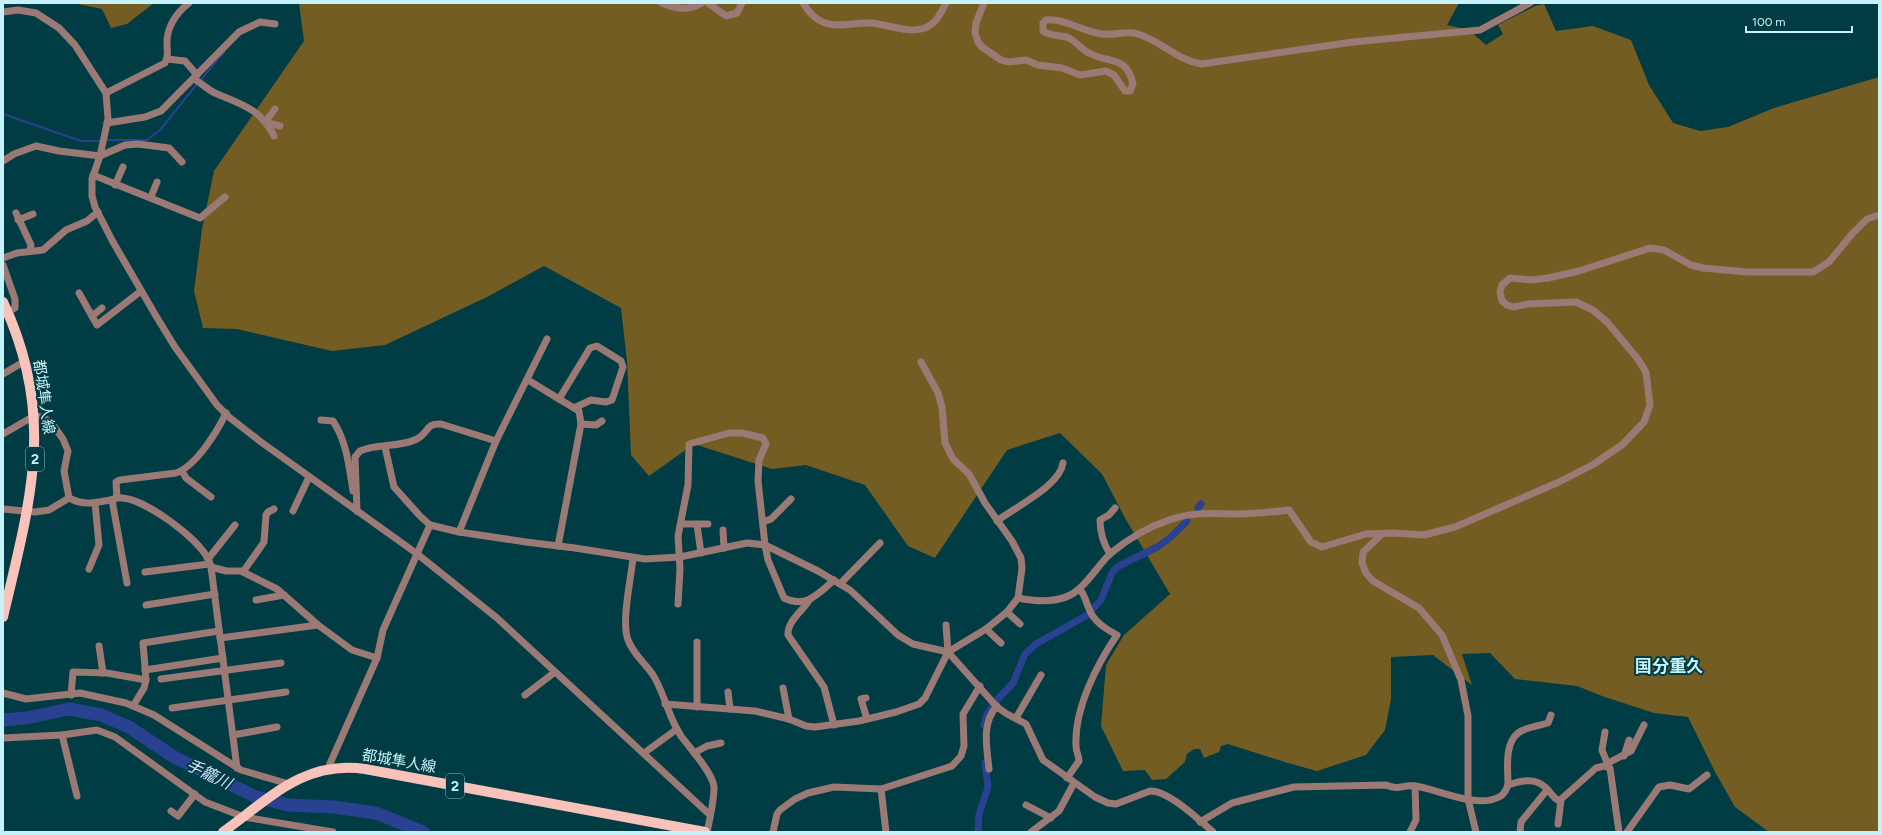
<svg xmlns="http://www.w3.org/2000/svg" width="1882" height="835" viewBox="0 0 1882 835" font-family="Figtree,'Noto Sans JP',sans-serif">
<rect width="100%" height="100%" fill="#003c43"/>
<g fill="#745d22">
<polygon points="73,3 154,3 127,24 111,28 102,9"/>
<polygon points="299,3 1459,3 1447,25 1469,30 1486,45 1503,34 1498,25 1535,6 1544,4 1556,31 1593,26 1631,40 1649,85 1673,123 1700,131 1728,127 1774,108 1879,77 1879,832 1769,832 1735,807 1715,772 1688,717 1654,713 1602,696 1577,686 1515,679 1490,653 1462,654 1472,685 1433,655 1391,657 1391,699 1385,730 1366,755 1317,771 1288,763 1228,744 1221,746 1219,752 1204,758 1200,749 1194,749 1187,754 1185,762 1166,779 1152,780 1145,770 1123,771 1101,726 1106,665 1124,635 1170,594 1125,518 1102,474 1060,433 1007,450 935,558 908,546 865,485 806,465 772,469 694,444 649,476 631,455 627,361 621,308 544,266 487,297 385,345 332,351 237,329 203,328 194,291 202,229 214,171 304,41"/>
</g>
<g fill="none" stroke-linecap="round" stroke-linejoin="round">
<g stroke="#284191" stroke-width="2">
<polyline points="200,81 225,51"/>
<polyline points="3,114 81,141 99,141"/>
<polyline points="107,140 147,140 160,130 197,84"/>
</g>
<g stroke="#284191" stroke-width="7">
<polyline points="1198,508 1201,504"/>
<polyline points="1092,610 1101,600 1112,573 1117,567 1159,546 1171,537 1187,521"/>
<polyline points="997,700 1013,683 1025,654 1036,644 1089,614"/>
<polyline points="984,725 987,714 992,707"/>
<polyline points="978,832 979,814 988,787 985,763"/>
</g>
<polyline stroke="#284191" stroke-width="13" points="3,720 27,718 69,709 101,715 129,727 174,757 256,797 288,805 333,807 376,813 423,832"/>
<g stroke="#9b7a76" stroke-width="7">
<path d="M662 3C676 9 688 11 702 3"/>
<polyline points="708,3 726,16 737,13 742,3"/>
<path d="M803 3C809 12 814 19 825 23 841 28 854 22 870 23 887 24 909 34 925 28 937 23 940 14 946 3"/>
<path d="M984 3 976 23 975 33 978 42 982 47 1001 60 1008 62 1026 60 1038 65 1062 68 1080 75 1106 71 1114 75 1125 91H1130L1133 84C1127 55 1109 64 1089 53 1081 49 1075 40 1067 37 1059 35 1049 36 1043 31V23L1046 20C1065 18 1083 32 1102 34 1114 36 1126 30 1138 34 1161 41 1177 60 1201 64L1353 42 1480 30 1530 3"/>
<polyline points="3,12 18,10 36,13 59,28 75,45 106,93 108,119 100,156 92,179 92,196 95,207 113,242 156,316 175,347 217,405 229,417 261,442 416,553 497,618 710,815"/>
<polyline points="167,59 185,61 197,75"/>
<path d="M194 79C201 83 207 89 215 93 241 104 261 109 274 136"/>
<path d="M106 93 165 63C169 56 167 53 167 45 166 28 176 13 189 3"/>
<polyline points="266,121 275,109"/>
<polyline points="107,123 145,117 161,111 239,32 260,22 275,24"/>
<polyline points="268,123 280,126"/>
<polyline points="3,161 14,154 36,146 59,151 100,156 125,145 138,144 169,148 182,162"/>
<polyline points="93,175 200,218 225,197"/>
<polyline points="115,185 123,167"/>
<polyline points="151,197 157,182"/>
<polyline points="16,213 31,245 30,251"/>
<polyline points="18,220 33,214"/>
<polyline points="3,258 17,253 43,250 66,230 87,221 98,212"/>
<polyline points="3,265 15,299 15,308 8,312"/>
<polyline points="79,293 97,325 141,291"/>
<polyline points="92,316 102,308"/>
<polyline points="921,362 938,393 942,407 945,443 953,459 969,474 985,503 1012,541 1021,558 1022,568 1018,598 1007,612 986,629 948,652"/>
<polyline points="3,374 25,361"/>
<polyline points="528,380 559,399 590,348 597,346 621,361 623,367 612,400 606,402 591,400 574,408 579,411 581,424 558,546"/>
<polyline points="559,399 574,408"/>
<path d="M321 420 333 421C347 442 349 467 353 491"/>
<polyline points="581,424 596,425 602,421"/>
<path d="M3 434 34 416 42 417 51 422 63 439 68 451 64 471 69 498C85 506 93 503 110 500 114 499 118 497 122 498 145 499 198 538 208 559 210 561 210 564 211 567L226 571H241L277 589 318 625 352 650 377 658"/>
<polyline points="385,447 394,487 420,516 430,525"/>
<polyline points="182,471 186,478 211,497"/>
<path d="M117 498 116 482 120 480 176 473C196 466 217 432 226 413"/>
<polyline points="112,500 127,583"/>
<polyline points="3,509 35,512 49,510 69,498"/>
<polyline points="293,511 309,477"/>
<path d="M357 511 355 457 360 451C377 443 399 448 417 439 429 433 425 423 441 424L496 441"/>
<path d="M997 521C1015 507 1060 486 1063 463"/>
<polyline points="763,522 771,519 791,499"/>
<polyline points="681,524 708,524"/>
<polyline points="697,525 701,553"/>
<polyline points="723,530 724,548"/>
<polyline points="459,532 496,441 547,339"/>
<polyline points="1381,535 1363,552 1362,563 1366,573 1373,581 1419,608 1442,635 1461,680 1468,716 1468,799 1476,832"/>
<path d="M1110 554C1103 543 1100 533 1100 520L1109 515 1115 508"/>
<path d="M633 558C631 579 621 622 628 640 633 654 645 663 653 675 665 694 668 717 681 736 689 747 713 773 714 787 714 801 710 818 707 832"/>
<polyline points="208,559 235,525"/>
<polyline points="211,567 237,768"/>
<polyline points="89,569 99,545 95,503"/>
<polyline points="145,572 209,564"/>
<polyline points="243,572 264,542 266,515 268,512 274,509"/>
<polyline points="840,584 880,543"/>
<path d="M1018 598C1038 602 1065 604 1081 587 1092 577 1100 563 1111 553 1128 539 1148 527 1169 520 1191 512 1215 513 1238 514 1255 514 1272 512 1289 510L1311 542 1322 547 1366 534 1393 533 1424 535 1455 527 1559 482 1594 464 1623 444 1644 422 1650 405 1646 372 1637 358 1607 322 1593 310 1576 302 1527 304 1514 307 1507 305 1502 301 1500 292 1502 285 1510 278 1531 280 1548 278 1579 271 1650 248 1664 250 1691 265 1703 268 1747 272H1813L1829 262 1852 234 1867 219 1879 215"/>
<path d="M810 599C803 611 787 621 788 635L824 687 834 725"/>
<polyline points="256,600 284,595"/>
<path d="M678 604 680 569 678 536 688 485 689 444 729 433H742L763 438 766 444 759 460 758 481 765 545 768 560 784 598C806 609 818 594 834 580"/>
<polyline points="146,605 215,594"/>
<polyline points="1007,612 1020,624"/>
<polyline points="986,629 1001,643"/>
<polyline points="220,638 318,625"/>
<polyline points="99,646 103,673"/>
<polyline points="145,670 223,658"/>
<polyline points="161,679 281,663"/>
<polyline points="783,688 789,719"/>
<polyline points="728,692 730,709"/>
<polyline points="3,693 26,699 80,693 126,703 154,715 241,770 289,784"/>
<polyline points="71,695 73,672 107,673 146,680"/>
<polyline points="525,695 555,672"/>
<polyline points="866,698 861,699 867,719"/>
<polyline points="665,704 755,711 789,719 806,726 815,727 859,721 896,712 919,704 925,698 948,652 946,625"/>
<polyline points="133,706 144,688 146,680 143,643 219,631"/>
<polyline points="697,707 697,642"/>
<polyline points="172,708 286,692"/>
<polyline points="1016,718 1041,675"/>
<polyline points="1605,732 1602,750 1608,765"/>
<polyline points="62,735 77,796"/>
<polyline points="233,735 277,727"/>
<polyline points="3,738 62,735 97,730 115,737 205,802 244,817 333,832"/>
<polyline points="644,753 677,729"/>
<polyline points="694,753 707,746 721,743"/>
<polyline points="1624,756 1629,740"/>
<polyline points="1607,767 1610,762 1631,751 1644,725"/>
<path d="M328 768 377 658 383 630 430 525 459 532 526 542 575 548 645 559 680 557 747 543 765 545 818 571 850 590 898 635 913 644 948 652 997 707 1007 714 1026 724 1043 760 1095 797 1108 803 1116 804 1150 791C1168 790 1199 820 1213 832"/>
<path d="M989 769C987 748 981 723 997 706"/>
<path d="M1067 778 1079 761C1079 756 1076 751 1076 746 1074 709 1097 664 1117 635 1106 629 1094 622 1089 609 1086 602 1085 596 1080 589"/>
<path d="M1508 785C1508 770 1504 744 1518 733 1526 727 1538 726 1548 723L1551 715"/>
<polyline points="881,789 886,832"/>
<polyline points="1026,805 1051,818"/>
<polyline points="171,811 178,816 195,794"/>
<path d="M1200 822 1232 803 1294 787 1386 785C1400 791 1403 784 1415 786 1438 789 1476 809 1499 797 1504 795 1506 790 1508 785 1520 781 1534 777 1545 787 1551 792 1552 797 1559 801L1596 768 1604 766 1610 768 1619 832"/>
<polyline points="1558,824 1561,800"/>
<polyline points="773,832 777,814 780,810 795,799 808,793 834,787 881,789 952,766 961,756 964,746 963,714 980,686"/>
<polyline points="1031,832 1059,811 1074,783"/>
<polyline points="1410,832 1416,820 1415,786"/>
<polyline points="1520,832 1521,822 1547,790"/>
<polyline points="1627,832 1659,787 1670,785 1689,789 1707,775"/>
</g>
<g stroke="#f9c3bb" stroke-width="10">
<path d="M3 302C57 416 30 502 3 617"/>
<path d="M223 832C269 799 304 760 365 769L705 832"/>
</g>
</g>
<g text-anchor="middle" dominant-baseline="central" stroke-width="4" stroke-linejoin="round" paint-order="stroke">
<g fill="#003c43" stroke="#8bbcc2" stroke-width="1">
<rect x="26" y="447" width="18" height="24" rx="3"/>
<rect x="446" y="774" width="18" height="24" rx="3"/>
</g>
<g font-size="14" font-weight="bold" fill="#c6f3f9">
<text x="35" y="459">2</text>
<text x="455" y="786">2</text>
</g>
<g font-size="15" fill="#c6f3f9" stroke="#003c43">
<text transform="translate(44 397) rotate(82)">都城隼人線</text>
<text transform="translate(399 761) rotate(10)">都城隼人線</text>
</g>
<g font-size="16" font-style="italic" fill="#d6e0f7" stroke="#003c43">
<text transform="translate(209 774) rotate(26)">手籠川</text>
</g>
<g font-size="17" font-weight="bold" fill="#c6f3f9" stroke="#003c43">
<text x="1669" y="666">国分重久</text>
</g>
</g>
<rect width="1882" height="835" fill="none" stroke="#c6f3f9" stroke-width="8"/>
<path d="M1746 26v6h106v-6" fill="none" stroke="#c6f3f9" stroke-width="2"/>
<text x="1752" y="26" font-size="12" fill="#c6f3f9" stroke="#003c43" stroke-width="3" paint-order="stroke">100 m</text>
</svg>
